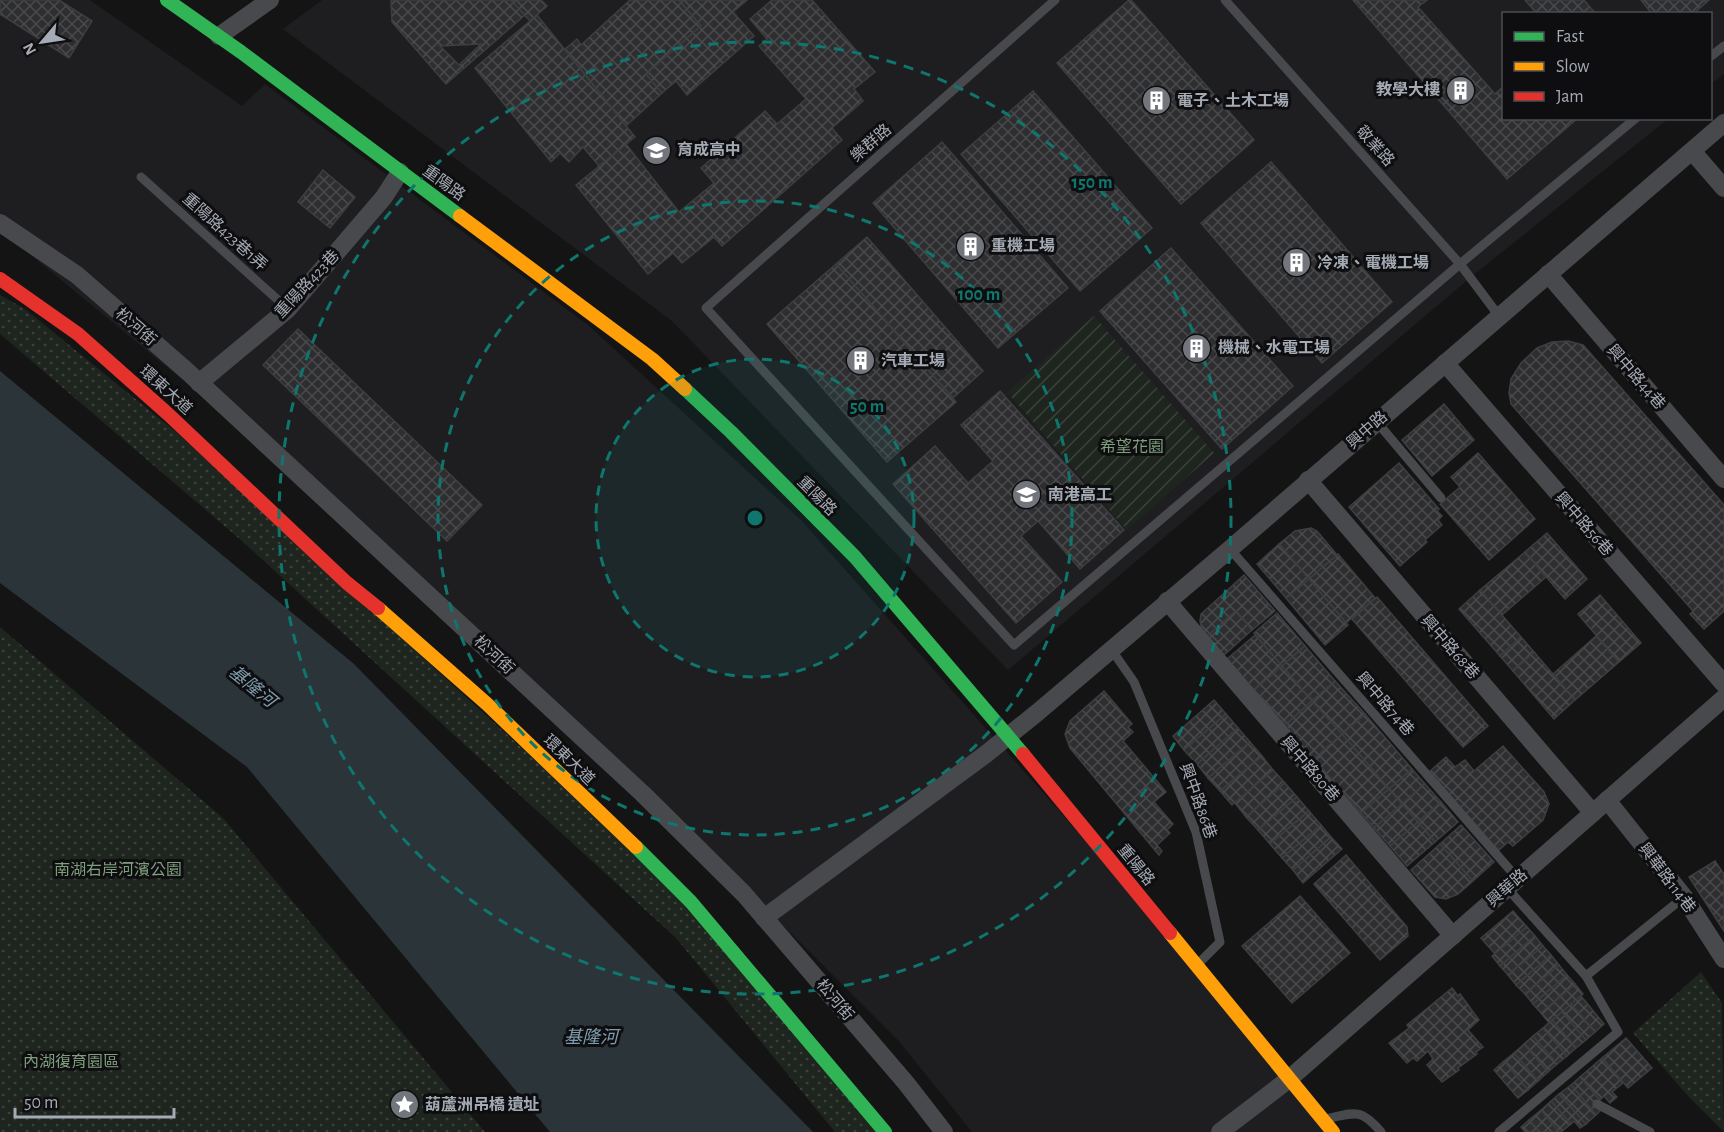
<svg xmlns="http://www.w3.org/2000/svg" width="1724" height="1132" viewBox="0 0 1724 1132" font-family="'Alegreya Sans','Noto Sans TC',sans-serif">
<defs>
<pattern id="park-dots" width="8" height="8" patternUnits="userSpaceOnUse" patternTransform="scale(1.5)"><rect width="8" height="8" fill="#1e241e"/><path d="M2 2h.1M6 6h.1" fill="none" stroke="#3c413c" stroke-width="1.8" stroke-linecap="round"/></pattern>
<pattern id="garden-furrows" width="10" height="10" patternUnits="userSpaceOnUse" patternTransform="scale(1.5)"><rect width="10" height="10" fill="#1e241e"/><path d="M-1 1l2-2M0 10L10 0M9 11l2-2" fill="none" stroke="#3c413c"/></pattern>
<pattern id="building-cross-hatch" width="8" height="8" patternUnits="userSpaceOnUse" patternTransform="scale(1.5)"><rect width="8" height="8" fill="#2e2e30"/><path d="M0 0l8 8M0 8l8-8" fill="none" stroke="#494a4c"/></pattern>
</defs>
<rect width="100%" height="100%" fill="#141414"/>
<g fill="#1e1e20">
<polygon points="0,0 90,0 242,106 265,84 588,325 802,521 1202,972 1326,1132 972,1132 898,1040 671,814 400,559 15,242 0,232"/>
<polygon points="322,0 1724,0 1724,74 1711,84 1710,14 1504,14 1504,118 1668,119 1471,277 1008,670 672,321 283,29"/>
</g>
<g fill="url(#park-dots)">
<polygon points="0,295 25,309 176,432 654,869 887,1132 835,1132 676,938 242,541 0,334"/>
<polygon points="0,627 223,818 485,1132 0,1132"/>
<polygon points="1701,972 1722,1003 1724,1132 1688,1096 1633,1033"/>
</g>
<polygon fill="url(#garden-furrows)" points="1094,316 1214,453 1127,530 1007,392"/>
<polygon fill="#2b3439" points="0,371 354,664 813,1132 550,1132 247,767 0,583"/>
<g fill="url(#building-cross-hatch)" stroke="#3c3e40" stroke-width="1.5" fill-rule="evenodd">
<polygon points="0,0 59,0 92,21 69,58 0,14"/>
<path d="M391 0H511L525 15 446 84 392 22ZM481 44 459 65 440 46Z"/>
<polygon points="511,0 541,0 547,6 530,21"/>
<polygon points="630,0 679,0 701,26 646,74 662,93 626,126 565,49 577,39 581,45"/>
<polygon points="679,0 747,0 733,12 754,36 687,95 676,81 662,93 646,74 701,26"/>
<polygon points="772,0 812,0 875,72 854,89 863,101 832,128 842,140 722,246 714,237 682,263 673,253 648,274 576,185 626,144 679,212 714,183 701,168 765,111 777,124 806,99 759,46 767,39 750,19"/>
<polygon points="1129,0 1131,0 1254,140 1181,204 1057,63"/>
<polygon points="1353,0 1427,0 1418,7 1495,94 1504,86 1504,118 1578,118 1507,179"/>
<polygon points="1525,0 1584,0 1596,14 1537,14"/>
<polygon points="1641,0 1709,0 1693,14 1652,14"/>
<polygon points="537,15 635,137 599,166 583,147 569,162 560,153 551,162 475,68"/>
<polygon points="1033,91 1152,228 1080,291 961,154"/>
<polygon points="942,142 1068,288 998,348 873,203"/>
<polygon points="1271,162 1392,302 1322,363 1201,223"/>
<polygon points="323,170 355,197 330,228 298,202"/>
<polygon points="867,237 983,371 953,398 836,264"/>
<polygon points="1171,248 1293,386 1222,449 1100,311"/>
<polygon points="836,264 956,402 887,462 767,324"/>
<polygon points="298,329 482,505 447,541 263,365"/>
<polygon points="1568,341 1583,345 1724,505 1724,611 1704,629 1690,614 1693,611 1511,404 1509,393 1511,379 1521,363 1537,348 1552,342"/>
<polygon points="1000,391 1124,530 1080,569 1038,521 1021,536 1062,582 1016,623 893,484 935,446 968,483 993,461 961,425"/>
<polygon points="1444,404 1474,440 1432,476 1402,440"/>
<polygon points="1478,453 1535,519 1489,560 1440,504 1460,487 1451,477"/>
<polygon points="1399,463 1439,509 1437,511 1442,516 1438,520 1442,525 1425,540 1427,542 1400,566 1349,507"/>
<polygon points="1311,528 1317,531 1337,555 1309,579 1279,544 1295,531"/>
<polygon points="1547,533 1587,579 1565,599 1525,552"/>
<polygon points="1279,544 1309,579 1286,598 1257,564"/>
<polygon points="1525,552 1546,577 1502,615 1480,590"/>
<polygon points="1338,554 1375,598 1346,623 1309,579"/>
<polygon points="1244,575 1275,611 1252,630 1236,611 1207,636 1202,630 1200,621 1201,614"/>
<polygon points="1309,579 1348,625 1325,645 1286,598"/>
<polygon points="1480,590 1521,637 1500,656 1459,609"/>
<polygon points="1600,595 1641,643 1619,662 1578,614"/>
<polygon points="1377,597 1488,726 1463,747 1352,619"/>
<polygon points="1236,611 1252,630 1224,655 1207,636"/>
<polygon points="1277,613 1305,646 1282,666 1254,633"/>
<polygon points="1255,635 1282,666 1254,690 1227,659"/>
<polygon points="1596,636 1619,662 1575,700 1553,674"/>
<polygon points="1521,637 1534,652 1513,671 1500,656"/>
<polygon points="1305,646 1335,681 1312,701 1282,666"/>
<polygon points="1534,652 1575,700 1554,719 1513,671"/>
<polygon points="1282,666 1312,701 1285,725 1254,690"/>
<polygon points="1335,681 1365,714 1342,734 1312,701"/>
<polygon points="1104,691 1132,724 1128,727 1133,732 1123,741 1166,792 1154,802 1173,824 1167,830 1170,833 1157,845 1162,851 1159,855 1070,748 1065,734 1070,721"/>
<polygon points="1214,700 1226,714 1184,750 1173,736"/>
<polygon points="1312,701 1342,734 1314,759 1285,725"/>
<polygon points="1226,714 1238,728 1197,764 1184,750"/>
<polygon points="1365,714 1412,769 1389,789 1342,734"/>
<polygon points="1238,728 1250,742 1208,778 1197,764"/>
<polygon points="1342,734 1389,789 1361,813 1314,759"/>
<polygon points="1250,742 1262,756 1220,791 1208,778"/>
<polygon points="1503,746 1544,792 1549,804 1543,820 1513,846 1508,842 1498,851 1429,772 1446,757 1455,767 1465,760 1474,771"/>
<polygon points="1262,756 1273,770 1232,805 1220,791"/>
<polygon points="1412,769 1425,784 1402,804 1389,789"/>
<polygon points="1273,770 1285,783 1246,817 1235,803"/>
<polygon points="1285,783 1297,797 1258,830 1246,817"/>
<polygon points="1425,784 1441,802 1418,822 1402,804"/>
<polygon points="1389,789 1402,804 1374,828 1361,813"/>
<polygon points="1297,797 1309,811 1270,844 1258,830"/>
<polygon points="1441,802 1458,822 1435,842 1418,822"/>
<polygon points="1402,804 1418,822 1390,846 1374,828"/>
<polygon points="1309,811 1321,825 1282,858 1270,844"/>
<polygon points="1418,822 1435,842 1407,866 1390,846"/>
<polygon points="1321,825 1331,837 1293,870 1282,858"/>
<polygon points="1461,825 1494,862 1473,881 1440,844"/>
<polygon points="1331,837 1342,849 1303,883 1293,870"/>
<polygon points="1440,844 1473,881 1458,894 1446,899 1435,897 1411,870"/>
<polygon points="1346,855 1407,927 1408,936 1380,960 1314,884"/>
<polygon points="1715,861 1724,874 1724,931 1689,877"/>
<polygon points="1300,896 1350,953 1292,1003 1242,946"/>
<polygon points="1513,911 1527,927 1495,954 1481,938"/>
<polygon points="1527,927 1535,936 1500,966 1492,956"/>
<polygon points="1535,936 1543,946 1508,975 1500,966"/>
<polygon points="1543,946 1551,955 1516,985 1508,975"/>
<polygon points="1551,955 1559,965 1525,994 1516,985"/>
<polygon points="1559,965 1567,975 1533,1004 1525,994"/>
<polygon points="1567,975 1575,984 1541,1013 1533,1004"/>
<polygon points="1575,984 1583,994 1549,1023 1541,1013"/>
<polygon points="1452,988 1458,996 1460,994 1479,1020 1468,1030 1483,1047 1476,1052 1477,1054 1458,1068 1459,1070 1442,1082 1427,1065 1433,1059 1428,1051 1417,1061 1413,1058 1407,1063 1389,1043 1409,1028 1407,1025"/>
<polygon points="1581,996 1604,1024 1595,1032 1571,1004"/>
<polygon points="1571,1004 1595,1032 1586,1040 1562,1012"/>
<polygon points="1562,1012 1586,1040 1576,1048 1552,1020"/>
<polygon points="1552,1020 1576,1048 1567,1056 1543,1028"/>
<polygon points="1543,1028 1567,1056 1557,1064 1533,1036"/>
<polygon points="1533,1036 1557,1064 1548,1072 1524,1044"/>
<polygon points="1626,1038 1652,1068 1628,1088 1602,1058"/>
<polygon points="1524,1044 1548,1072 1538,1081 1514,1053"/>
<polygon points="1514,1053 1538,1081 1528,1090 1504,1061"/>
<polygon points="1602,1058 1623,1083 1612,1092 1617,1097 1610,1103 1604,1096 1600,1100 1580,1077"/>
<polygon points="1504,1061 1528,1090 1518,1098 1494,1070"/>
<polygon points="1580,1077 1600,1100 1595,1104 1600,1111 1596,1115 1571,1085"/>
<polygon points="1571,1085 1596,1115 1586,1124 1559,1094"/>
<polygon points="1559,1094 1586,1124 1580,1128 1574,1121 1571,1124 1551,1101"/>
<polygon points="1551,1101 1571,1124 1561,1132 1559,1132 1541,1110"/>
<polygon points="1541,1110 1559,1132 1540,1132 1529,1120"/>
<polygon points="1529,1120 1540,1132 1525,1132 1521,1127"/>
</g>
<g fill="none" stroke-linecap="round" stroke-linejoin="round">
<g stroke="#48494c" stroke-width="9">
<polyline points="1055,0 706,308 1014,645 1460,264 1636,118"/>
<polyline points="1225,0 1460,264 1499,316"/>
<polyline points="1710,57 1724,46"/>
<polyline points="141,177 288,309"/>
<polyline points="1376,421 1441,498"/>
<polyline points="1230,549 1518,879"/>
<polyline points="1111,649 1134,682 1196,832 1220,942 1197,965"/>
<polyline points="1507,888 1586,976 1684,897"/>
<polyline points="1597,1104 1650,1132"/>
<path d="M1326 1119C1354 1113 1360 1107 1381 1132"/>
<polyline points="1499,1132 1618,1032 1586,976"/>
</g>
<g stroke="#48494c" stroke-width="18">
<polyline points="219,36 270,0"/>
<polyline points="1692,151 1724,188"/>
<polyline points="0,223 77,275 188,372 643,794 744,894 906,1083 944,1132"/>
<polyline points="1548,274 1724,479"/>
<polyline points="1445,363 1724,684"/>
<polyline points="199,383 288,309 384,197 400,172"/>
<polyline points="1308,480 1593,813"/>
<polyline points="1167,601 1453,936"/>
<polyline points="1607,800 1684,897 1724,959"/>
<polyline points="764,918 986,754 1038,712 1230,549 1724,123"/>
<polyline points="1220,1132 1289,1079 1724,698"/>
</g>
<g stroke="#30b455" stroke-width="14">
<polyline points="167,0 241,52 460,216"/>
<polyline points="685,389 731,432 855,557 1023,754"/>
<polyline points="636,847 691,902 885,1132"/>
</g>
<g stroke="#ff9f0a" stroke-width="14">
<polyline points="460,216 652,359 685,389"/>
<polyline points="378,608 487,704 636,847"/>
<polyline points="1170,933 1333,1132"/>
</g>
<g stroke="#e5322d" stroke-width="14">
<polyline points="0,279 78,334 168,414 347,583 378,608"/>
<polyline points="1023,754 1170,933"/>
</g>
</g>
<circle cx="755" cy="518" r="159" fill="#0f766e" fill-opacity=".12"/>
<g fill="none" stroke="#0f766e" stroke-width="3" stroke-dasharray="10 8">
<circle cx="755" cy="518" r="159"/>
<circle cx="755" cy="518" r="317"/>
<circle cx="755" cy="518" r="476"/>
</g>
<defs>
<symbol id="building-disc" viewBox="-11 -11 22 22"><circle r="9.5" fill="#72767c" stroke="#0e0e10"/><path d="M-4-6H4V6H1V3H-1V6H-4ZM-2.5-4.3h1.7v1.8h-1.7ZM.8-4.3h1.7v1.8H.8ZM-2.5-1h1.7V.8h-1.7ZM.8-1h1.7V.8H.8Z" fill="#fff"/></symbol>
<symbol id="school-disc" viewBox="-11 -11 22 22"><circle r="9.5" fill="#72767c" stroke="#0e0e10"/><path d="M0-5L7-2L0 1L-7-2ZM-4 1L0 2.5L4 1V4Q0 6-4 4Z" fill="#fff"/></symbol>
<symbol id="sight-disc" viewBox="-11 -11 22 22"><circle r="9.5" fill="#72767c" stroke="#0e0e10"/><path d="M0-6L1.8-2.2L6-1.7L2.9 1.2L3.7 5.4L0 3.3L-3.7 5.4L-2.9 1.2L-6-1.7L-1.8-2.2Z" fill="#fff"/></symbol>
</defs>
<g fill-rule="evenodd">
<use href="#building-disc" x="1444" y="74" width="33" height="33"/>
<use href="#building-disc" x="1140" y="84" width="33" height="33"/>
<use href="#school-disc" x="640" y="134" width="33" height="33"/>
<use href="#building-disc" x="954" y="230" width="33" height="33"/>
<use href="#building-disc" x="1280" y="246" width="33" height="33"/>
<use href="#building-disc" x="1180" y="332" width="33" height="33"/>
<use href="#building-disc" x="844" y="344" width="33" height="33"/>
<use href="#school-disc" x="1010" y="478" width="33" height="33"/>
<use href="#sight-disc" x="388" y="1088" width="33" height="33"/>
</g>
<g text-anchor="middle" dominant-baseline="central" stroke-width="6" stroke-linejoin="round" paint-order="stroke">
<g font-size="16" font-weight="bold" fill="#a5abb4" stroke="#0e0e10" text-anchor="start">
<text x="1440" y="90" text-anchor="end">教學大樓</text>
<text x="1177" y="101">電子、土木工場</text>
<text x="677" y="150">育成高中</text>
<text x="991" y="246">重機工場</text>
<text x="1317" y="263">冷凍、電機工場</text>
<text x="1218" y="348">機械、水電工場</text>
<text x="881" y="361">汽車工場</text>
<text x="1048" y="495">南港高工</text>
<text x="425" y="1105">葫蘆洲吊橋 遺址</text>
</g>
<g font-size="16" fill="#a5abb4" stroke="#0e0e10">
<text transform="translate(871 143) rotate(-41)">樂群路</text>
<text transform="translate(1375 146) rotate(48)">敬業路</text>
<text transform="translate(444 183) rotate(36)">重陽路</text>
<text transform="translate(225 232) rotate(42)">重陽路423巷1弄</text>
<text transform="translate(307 284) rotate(-47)">重陽路423巷</text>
<text transform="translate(136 327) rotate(41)">松河街</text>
<text transform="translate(1636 377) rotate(49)">興中路44巷</text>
<text transform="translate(166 390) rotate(42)">環東大道</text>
<text transform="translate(1367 430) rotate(-41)">興中路</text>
<text transform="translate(817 496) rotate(45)">重陽路</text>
<text transform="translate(1584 524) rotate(49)">興中路56巷</text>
<text transform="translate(1450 647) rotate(49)">興中路68巷</text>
<text transform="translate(494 655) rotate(43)">松河街</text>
<text transform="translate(1385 704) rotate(49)">興中路74巷</text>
<text transform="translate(569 760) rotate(44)">環東大道</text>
<text transform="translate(1310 769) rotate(49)">興中路80巷</text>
<text transform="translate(1198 801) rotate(70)">興中路86巷</text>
<text transform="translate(1136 865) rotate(51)">重陽路</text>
<text transform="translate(1667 878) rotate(53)">興華路114巷</text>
<text transform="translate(1507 888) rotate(-41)">興華路</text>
<text transform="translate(835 1000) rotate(50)">松河街</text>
</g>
<g font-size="16" fill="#7f9e7d" stroke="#0e0e10">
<text x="1132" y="447">希望花園</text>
<text x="118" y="870">南湖右岸河濱公園</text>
<text x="71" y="1062">內湖復育園區</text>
</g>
<g font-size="18" font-style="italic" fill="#7e9cae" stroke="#0e0e10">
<text transform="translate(252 687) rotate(39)">基隆河</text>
<text x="591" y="1038">基隆河</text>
</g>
</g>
<circle cx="755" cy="518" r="9" fill="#0f766e" stroke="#0e0e10" stroke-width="3"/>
<g font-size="18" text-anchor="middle" font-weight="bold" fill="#0f766e" stroke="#0e0e10" stroke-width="6" stroke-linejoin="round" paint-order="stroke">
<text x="1092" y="188">150 m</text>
<text x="979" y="300">100 m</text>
<text x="867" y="412">50 m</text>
</g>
<rect x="1502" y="12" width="210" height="108" fill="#0e0e10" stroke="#4a4d52" stroke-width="1.5"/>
<rect x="1514" y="32" width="30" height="9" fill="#30b455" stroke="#4a4d52" stroke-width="1.5"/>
<text x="1556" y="42" font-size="18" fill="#a5abb4">Fast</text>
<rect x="1514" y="62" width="30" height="9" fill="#ff9f0a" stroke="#4a4d52" stroke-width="1.5"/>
<text x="1556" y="72" font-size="18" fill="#a5abb4">Slow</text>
<rect x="1514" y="92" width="30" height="9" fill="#e5322d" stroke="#4a4d52" stroke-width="1.5"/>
<text x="1556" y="102" font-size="18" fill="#a5abb4">Jam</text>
<g transform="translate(42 42) rotate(241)" stroke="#0e0e10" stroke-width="4.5" paint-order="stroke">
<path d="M0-4.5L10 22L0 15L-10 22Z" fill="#a5abb4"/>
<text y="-9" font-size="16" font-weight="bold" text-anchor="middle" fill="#a5abb4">N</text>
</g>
<path d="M15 1108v9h159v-9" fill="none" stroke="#a5abb4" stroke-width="3"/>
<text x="24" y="1108" font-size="18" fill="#a5abb4" stroke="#0e0e10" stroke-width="4.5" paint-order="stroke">50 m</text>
</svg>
